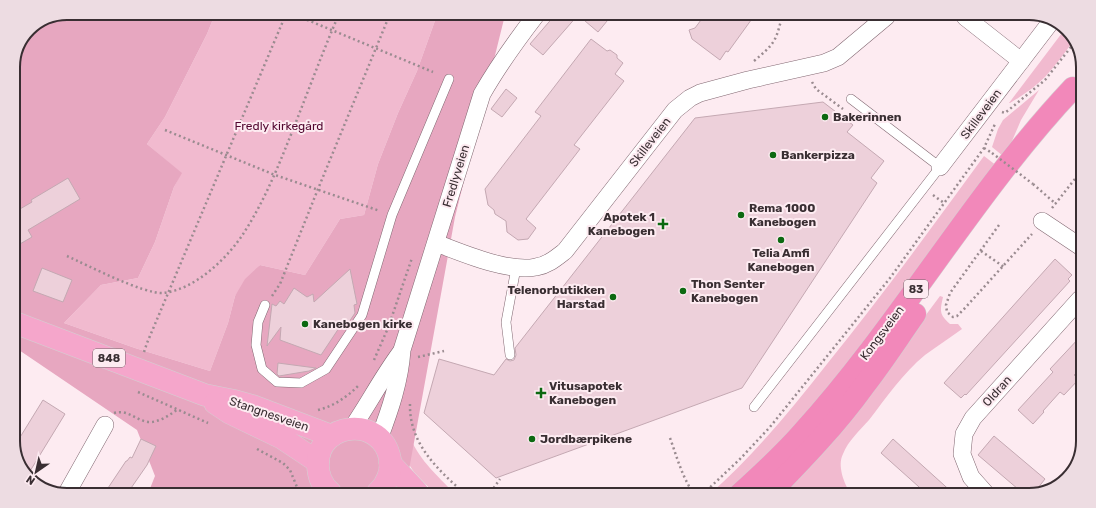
<svg xmlns="http://www.w3.org/2000/svg" width="1096" height="508" viewBox="0 0 1096 508" font-family="Rubik,sans-serif">
<rect width="100%" height="100%" fill="#fdebf1"/>
<g fill="#f1bacf">
<polygon points="215,14 437,15 417,71 398,113 378,164 364,215 340,219 305,275 260,265 235,296 228,323 210,371 135,348 64,323 101,285 138,278 155,242 174,187 181,173 147,144 165,117 207,34"/>
<path d="M1065 29 1074 37 1075 39C1065 52 1056 65 1045 77 1035 87 1022 96 1010 103H1009Z"/>
<polygon points="1039,90 1021,120 1009,148 1003,156 992,147 998,129 1003,120"/>
<path d="M984 156 997 166 799 427 727 494H710C754 455 791 410 827 364 882 296 933 226 984 156Z"/>
<path d="M940 296 943 297C940 311 939 314 950 324H958L962 329C950 338 937 346 925 355 903 373 886 398 869 420 860 430 848 441 843 454 837 465 844 484 851 494H783L826 449Z"/>
<path d="M410 438C422 463 436 474 454 493L433 492 414 472 404 457Z"/>
</g>
<polygon fill="#e7a7c0" points="67,13 215,14 207,34 165,117 147,144 182,173 174,187 155,242 138,278 101,285 64,323 135,348 210,371 228,323 235,296 245,279 260,265 305,275 340,219 364,215 378,164 398,113 417,71 437,15 505,15 455,217 405,492 149,491 155,476 137,430 13,346 13,64 29,29"/>
<g fill="#edd0da" stroke="#c4a8b2">
<polygon points="555,15 612,15 598,32 578,15 543,55 530,44"/>
<polygon points="704,16 754,16 728,52 726,51 720,60 692,39 689,30 695,28"/>
<polygon points="591,39 607,51 610,50 617,55 617,58 623,63 615,74 624,81 574,145 580,149 526,219 536,228 528,239 518,240 507,232 506,221 495,214 494,210 488,205 485,189 541,116 535,112"/>
<polygon points="506,89 517,98 502,117 491,109"/>
<polygon points="823,102 853,125 847,132 884,161 871,178 877,183 742,388 496,478 424,413 439,359 494,375 506,359 510,361 514,360 516,355 515,348 695,118"/>
<polygon points="68,178 80,199 28,230 32,237 13,248 13,213 32,202 31,200"/>
<polygon points="1055,259 1072,275 1068,279 1070,281 966,395 965,394 961,398 944,383"/>
<polygon points="42,268 72,280 63,302 33,291"/>
<polygon points="350,269 357,304 354,305 355,313 349,322 345,319 321,355 280,340 281,327 267,346 272,304 276,306 280,301 284,304 294,288 307,297 313,294 314,302"/>
<polygon points="1080,337 1080,369 1074,375 1079,379 1064,395 1060,392 1043,411 1044,412 1033,424 1018,410 1053,372 1050,369"/>
<polygon points="278,363 316,368 309,371 279,376 277,374"/>
<polygon points="43,400 65,414 27,476 24,474 14,447"/>
<polygon points="994,436 1045,479 1033,494 1025,495 978,455"/>
<polygon points="141,439 156,446 147,465 129,491 106,491 126,461 127,461 130,457 132,458"/>
<polygon points="893,439 955,495 928,495 881,453"/>
</g>
<g fill="none" stroke-linecap="round" stroke-linejoin="round">
<defs>
<g id="service">
<polyline points="265,305 258,322 256,345 262,369 277,382 301,383 326,369 362,315 392,215 449,79"/>
<polyline points="510,355 506,322 516,268"/>
<polyline points="754,407 940,167 851,99"/>
</g>
<g id="minor">
<polyline points="965,17 1021,61"/>
<polyline points="940,167 1053,19"/>
<polyline points="1042,221 1081,247"/>
<path d="M436 243C462 253 509 273 536 267 548 265 556 258 565 251L675 110 690 98 700 93 748 80 824 63 838 57 887 16"/>
<path d="M352 428C369 403 383 376 401 352"/>
<path d="M379 439C390 410 400 381 402 350L482 94C498 66 516 41 536 15"/>
<polyline points="68,491 105,425"/>
<polyline points="987,495 971,477 962,454 964,434 973,418 1080,299"/>
</g>
<g id="primary">
<polyline points="13,322 205,395 235,401 253,406 332,436"/>
<polyline points="215,403 230,413 282,438 318,462"/>
<polyline points="390,463 417,492"/>
<path d="M330 492C322 485 318 475 318 465 317 421 382 415 390 459 392 471 387 484 378 492"/>
</g>
<g id="trunk">
<path d="M740 494C762 474 784 454 803 432 901 324 973 194 1073 88"/>
<path d="M769 494C802 460 836 425 864 386 882 363 898 338 915 314"/>
</g>
</defs>
<use href="#service" stroke="#826872" stroke-width="10"/>
<use href="#minor" stroke="#826872" stroke-width="18"/>
<use href="#primary" stroke="#d3d1d2" stroke-width="23"/>
<use href="#trunk" stroke="#d3d1d2" stroke-width="23"/>
<g stroke="#9a8b90" stroke-width="2.5" stroke-dasharray="2 3" stroke-linecap="butt">
<polyline points="293,14 433,72"/>
<path d="M754 61C774 44 776 42 782 16"/>
<polyline points="812,82 816,89 843,109"/>
<polyline points="1002,112 1005,113 1045,80 1071,47"/>
<polyline points="165,130 275,175 380,211"/>
<polyline points="984,148 992,153"/>
<polyline points="1033,184 1056,204"/>
<polyline points="933,195 944,203"/>
<polyline points="1052,208 1082,170"/>
<polyline points="999,225 950,293 946,305 947,312 953,317 957,316 965,308 1032,234"/>
<polyline points="981,251 1004,267"/>
<path d="M67 256C87 265 143 294 163 293 195 290 229 257 245 231 266 198 280 162 294 127 309 89 323 51 339 14"/>
<polyline points="272,296 280,284 318,189 390,14"/>
<polyline points="144,352 147,343 286,14"/>
<polyline points="418,357 444,351"/>
<polyline points="374,360 388,328 412,258"/>
<polyline points="138,392 208,423"/>
<path d="M410 404C409 443 437 469 464 493"/>
<path d="M318 410C334 406 347 397 359 385"/>
<path d="M114 413C128 409 135 420 148 422 158 423 170 415 178 409"/>
<path d="M670 438C677 457 682 477 694 494"/>
<polyline points="257,449 283,463 290,470 299,492"/>
<polyline points="493,493 493,489 500,479"/>
<polyline points="703,494 740,459 770,427 890,278 984,148 995,124"/>
</g>
<use href="#service" stroke="#fff" stroke-width="9"/>
<use href="#minor" stroke="#fff" stroke-width="17"/>
<use href="#primary" stroke="#f5a6cb" stroke-width="22"/>
<use href="#trunk" stroke="#f288ba" stroke-width="22"/>
<polyline stroke="#9a8b90" stroke-width="2.5" stroke-dasharray="2 3" stroke-linecap="butt" points="992,153 1033,184"/>
</g>
<g fill="#0c6911" stroke="#fdebf1" stroke-width="1.5">
<circle cx="825" cy="117" r="4"/>
<circle cx="773" cy="155" r="4"/>
<circle cx="741" cy="215" r="4"/>
<path d="M661 218h4v4h4v4h-4v4h-4v-4h-4v-4h4z"/>
<circle cx="781" cy="240" r="4"/>
<circle cx="683" cy="291" r="4"/>
<circle cx="613" cy="297" r="4"/>
<circle cx="305" cy="324" r="4"/>
<path d="M539 387h4v4h4v4h-4v4h-4v-4h-4v-4h4z"/>
<circle cx="532" cy="439" r="4"/>
</g>
<g text-anchor="middle" dominant-baseline="central" stroke-width="4" stroke-linejoin="round" paint-order="stroke">
<g fill="#fdebf1" stroke="#74676b" stroke-width="1">
<rect x="904" y="280" width="24" height="18" rx="3"/>
<rect x="93" y="349" width="32" height="18" rx="3"/>
</g>
<g font-size="11" font-weight="bold" fill="#392e32">
<text x="916" y="289">83</text>
<text x="109" y="358">848</text>
</g>
<g font-size="12" fill="#392e32" stroke="#fdebf1">
<text transform="translate(981 114) rotate(-53)">Skilleveien</text>
<text transform="translate(650 142) rotate(-52)">Skilleveien</text>
<text transform="translate(456 176) rotate(-73)">Fredlyveien</text>
<text transform="translate(882 333) rotate(-53)">Kongsveien</text>
<text transform="translate(997 391) rotate(-48)">Oldran</text>
<text transform="translate(269 414) rotate(19)">Stangnesveien</text>
</g>
<g font-size="12" font-weight="bold" fill="#392e32" stroke="#fdebf1" text-anchor="start">
<text x="833" y="117">Bakerinnen</text>
<text x="781" y="155">Bankerpizza</text>
<text x="749" y="208">Rema 1000<tspan x="749" dy="14">Kanebogen</tspan></text>
<text x="655" y="217" text-anchor="end">Apotek 1<tspan x="655" dy="14">Kanebogen</tspan></text>
<text x="781" y="253" text-anchor="middle">Telia Amfi<tspan x="781" dy="14">Kanebogen</tspan></text>
<text x="691" y="284">Thon Senter<tspan x="691" dy="14">Kanebogen</tspan></text>
<text x="605" y="290" text-anchor="end">Telenorbutikken<tspan x="605" dy="14">Harstad</tspan></text>
<text x="313" y="324">Kanebogen kirke</text>
<text x="549" y="386">Vitusapotek<tspan x="549" dy="14">Kanebogen</tspan></text>
<text x="540" y="439">Jordbærpikene</text>
</g>
<g font-size="12" fill="#520730" stroke="#fdebf1">
<text x="279" y="126">Fredly kirkegård</text>
</g>
</g>
<path d="M0 0H1096V508H0ZM67 20H1029A47 47 0 0 1 1076 67V441A47 47 0 0 1 1029 488H67A47 47 0 0 1 20 441V67A47 47 0 0 1 67 20Z" fill="#eddce2" fill-rule="evenodd"/>
<path fill="none" stroke="#392e32" stroke-width="2" d="M67 20H1029A47 47 0 0 1 1076 67V441A47 47 0 0 1 1029 488H67A47 47 0 0 1 20 441V67A47 47 0 0 1 67 20Z"/>
<g transform="translate(36 472) rotate(214)" stroke="#fdebf1" stroke-width="3" paint-order="stroke">
<path d="M0-3L7 15L0 10L-7 15Z" fill="#392e32"/>
<text y="-6" font-size="11" font-weight="bold" text-anchor="middle" fill="#392e32">N</text>
</g>
</svg>
